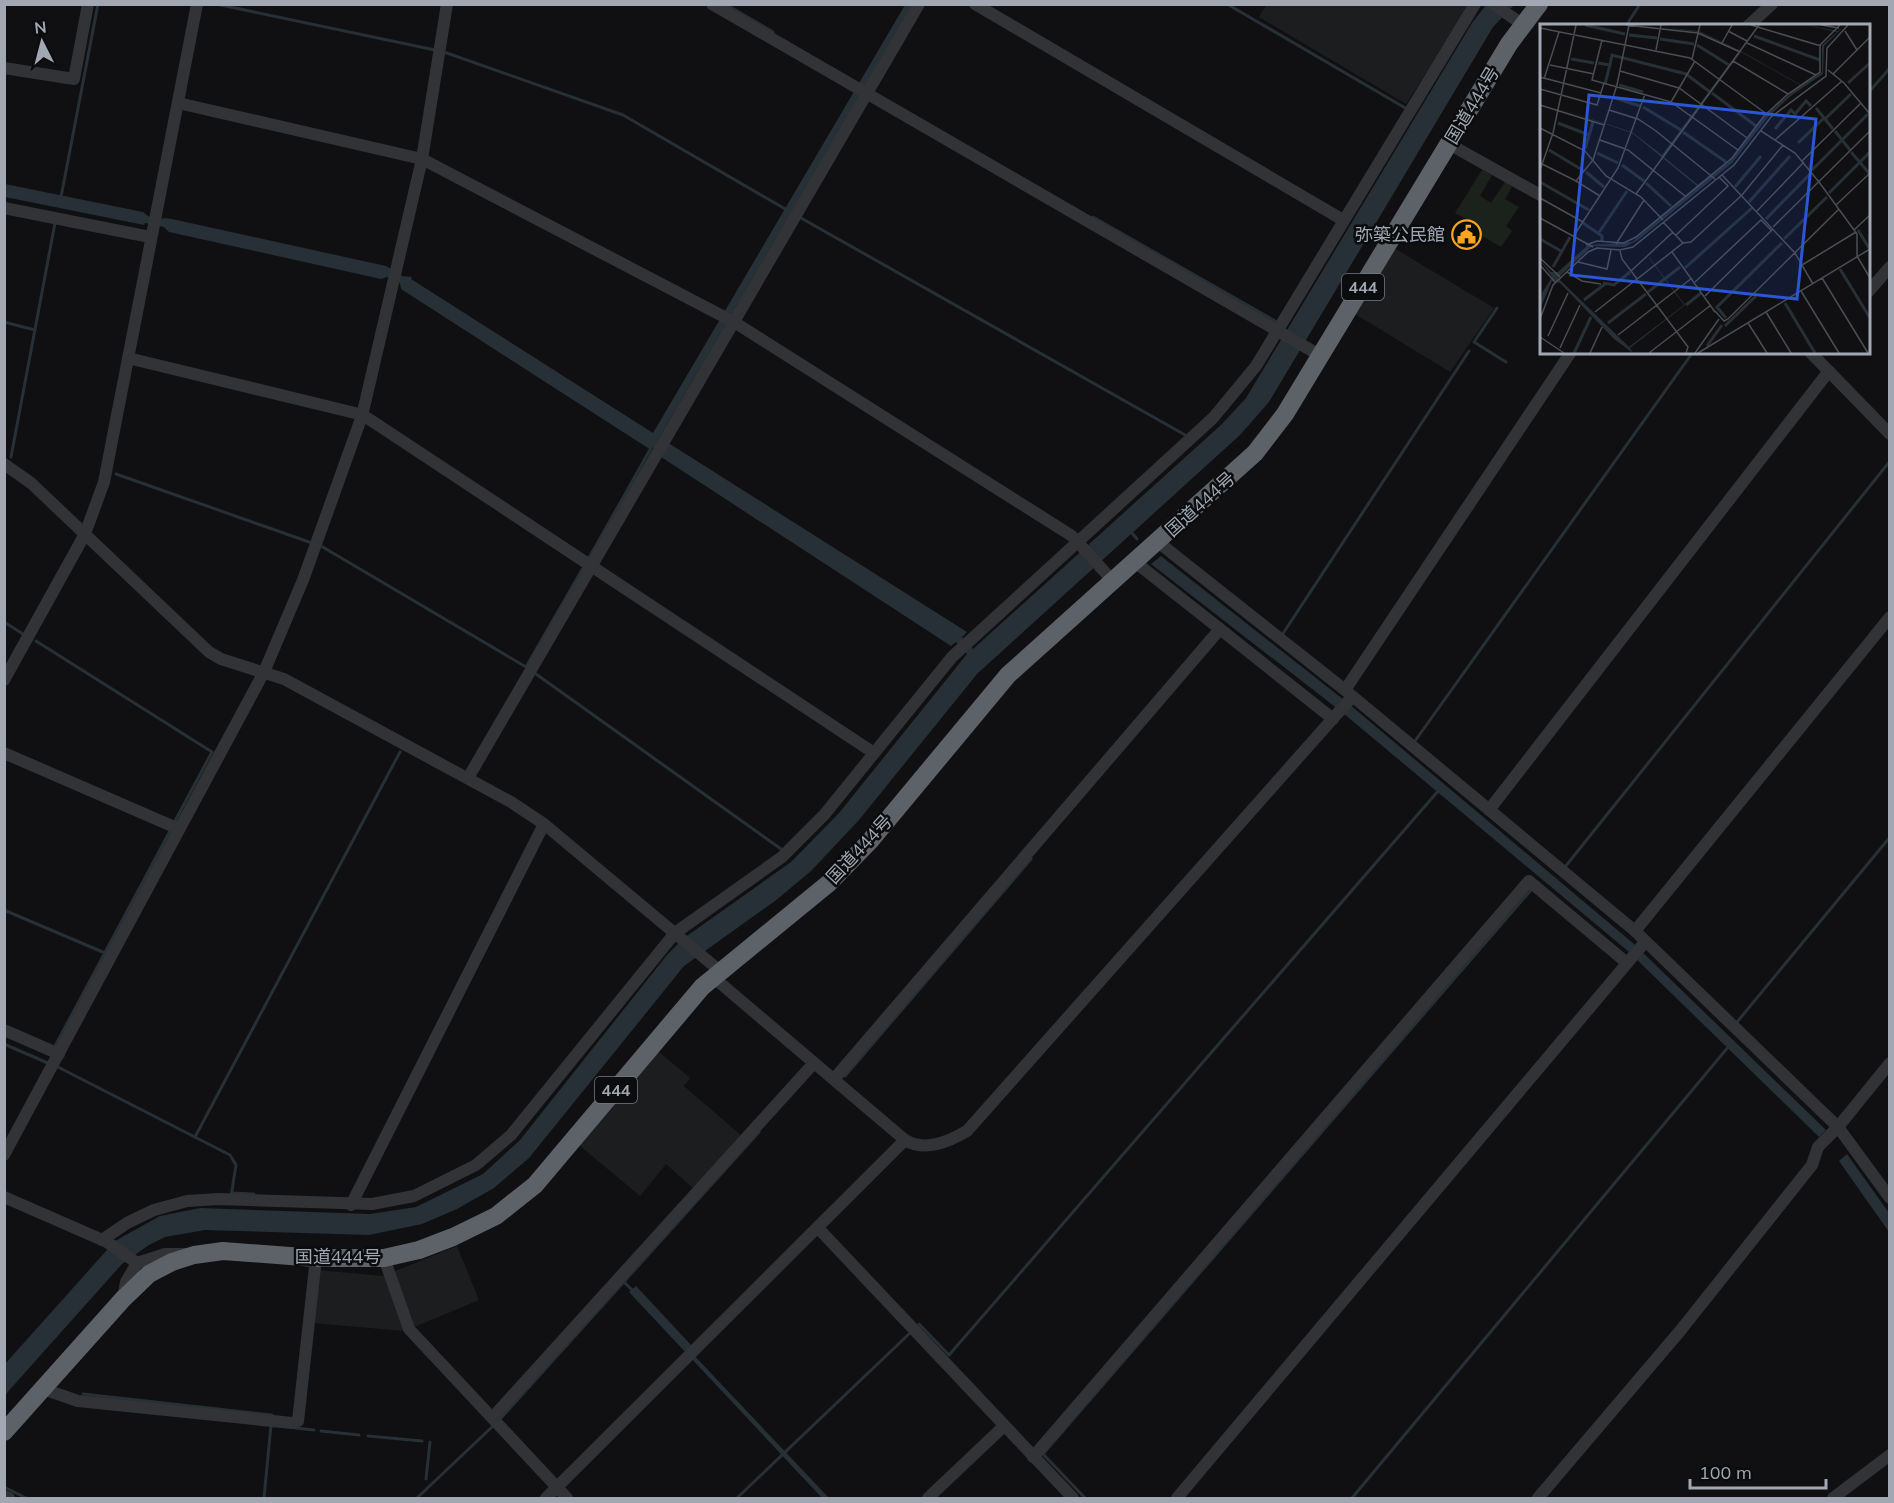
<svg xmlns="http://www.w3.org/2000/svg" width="1894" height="1503" viewBox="0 0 1894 1503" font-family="Mulish,'Noto Sans JP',sans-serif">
<rect width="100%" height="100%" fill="#101012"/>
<g fill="#1c1d1f">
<polygon points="1266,5 1470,5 1406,104 1259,17"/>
<polygon points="1394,248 1494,308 1450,372 1355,314"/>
<polygon points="658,1051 690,1078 684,1086 743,1137 695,1190 666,1164 640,1196 579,1145"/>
<polygon points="457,1246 479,1300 405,1331 312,1323 318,1270 383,1276"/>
</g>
<polygon fill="#1b221b" points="1482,170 1492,175 1480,196 1491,203 1505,182 1512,187 1505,199 1519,207 1506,226 1512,231 1501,247 1470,229 1474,223 1455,213"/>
<g fill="#263036">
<path d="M905 5H912L658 440 667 446 670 444 967 632 962 637 973 649 1222 424 1246 398 1472 23 1486 5H1514L1493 27 1269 402 1240 435 977 674 859 820 811 871 775 901 684 966 529 1158 494 1188 457 1209 422 1224 369 1235 205 1230 165 1237 149 1245 122 1264 5 1395V1364L115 1241 160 1216 200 1208 370 1214 416 1207 483 1174 520 1140 667 955 684 938 791 862 839 813 967 654 956 642 951 646 661 457 663 453 653 447 651 450 401 289 400 283 387 277 381 279 169 232 164 227 145 223 144 225 5 197V184L143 212C155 223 160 216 172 219L386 266 402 276 412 277 411 279 653 433Z"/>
<polygon points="1161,556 1349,704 1634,944 1826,1130 1819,1137 1629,952 1343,713 1151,564"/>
<polygon points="1847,1154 1889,1213 1889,1232 1839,1161"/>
<polygon points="636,1286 692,1346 689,1350 829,1498 822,1498 629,1292"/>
</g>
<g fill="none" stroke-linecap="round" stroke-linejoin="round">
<g stroke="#263036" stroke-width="3">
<polyline points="216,4 435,50"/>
<polyline points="725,4 773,32"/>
<polyline points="1227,4 1407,109"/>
<polyline points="1626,26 1640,4"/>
<polyline points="444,52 623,115 787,210"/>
<polyline points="1868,93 1890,68"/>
<polyline points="61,197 98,4"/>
<polyline points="1093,217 1275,321"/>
<polyline points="801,218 1187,436"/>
<polyline points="1497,308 1474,342 1506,362"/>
<polyline points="4,322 35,330"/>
<polyline points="11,457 55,223"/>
<polyline points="116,474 312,543"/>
<polyline points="1132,533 1137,539"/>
<polyline points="321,546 526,667 583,568"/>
<polyline points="589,558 651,448"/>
<polyline points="4,622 23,634"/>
<polyline points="1282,635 1469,351"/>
<polyline points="36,641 212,752 175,821"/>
<polyline points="536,674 781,849"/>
<polyline points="1415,741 1693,352"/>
<polyline points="1565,867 1890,461"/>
<polyline points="4,910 105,953"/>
<polyline points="1737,1022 1890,837"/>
<polyline points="4,1044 50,1064"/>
<polyline points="54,1048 170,831"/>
<polyline points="56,1066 230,1155 236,1165 231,1197"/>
<polyline points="845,1076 1031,859"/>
<polyline points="195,1137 400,752"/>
<polyline points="232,1193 254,1194"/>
<polyline points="624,1282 633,1291"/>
<polyline points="919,1324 949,1355 1439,790"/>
<polyline points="83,1394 272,1415"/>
<polyline points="501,1418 759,1132"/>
<polyline points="295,1428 314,1430"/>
<polyline points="321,1431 359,1435"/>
<polyline points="368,1436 422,1441"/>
<polyline points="426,1479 430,1442"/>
<polyline points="4,1487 26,1498"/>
<polyline points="264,1498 271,1425 273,1426"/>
<polyline points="417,1498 493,1426"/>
<polyline points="737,1498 909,1334"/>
<polyline points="1085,1498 1043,1454 1531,890"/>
<polyline points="1352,1498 1729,1046"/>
</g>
<g stroke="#313337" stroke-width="12">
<polyline points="712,4 1321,356"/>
<polyline points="975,4 1343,220"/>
<polyline points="1493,4 1522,24"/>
<polyline points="1748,26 1772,4"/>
<polyline points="4,68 74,79 88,4"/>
<polyline points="178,103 422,159 734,322 1072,536 1113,581"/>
<polyline points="1449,144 1542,196"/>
<polyline points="4,208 145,236"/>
<polyline points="1868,292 1890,267"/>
<polyline points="1810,352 1890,434"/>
<polyline points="128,358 355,413 369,419 874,753"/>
<polyline points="4,464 31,483 209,652 221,659 284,679 511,802 544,824 720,971"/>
<polyline points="1158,542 1345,690 1635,931 1838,1127 1890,1198"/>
<polyline points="1220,629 1333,719"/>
<polyline points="4,680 85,534 104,482 197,4"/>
<polyline points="1345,690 1571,352"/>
<polyline points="4,753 179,829"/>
<polyline points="468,778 919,4"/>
<polyline points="1489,810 1829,371"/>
<polyline points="1635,931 1890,617"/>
<path d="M713 977 905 1140C925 1152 948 1142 967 1131L1352 697"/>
<polyline points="4,1030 59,1054"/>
<polyline points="834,1079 1220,629 1135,562"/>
<polyline points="4,1155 264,672 303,580 362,416 422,159 447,4"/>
<polyline points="4,1197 107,1242 137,1263 165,1254 189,1254"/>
<polyline points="351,1205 544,824"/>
<polyline points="818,1228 1073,1498"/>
<polyline points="102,1240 127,1223 154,1210 187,1201 218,1199 372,1204 414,1196 476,1165 511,1135 675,933 782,857 824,815 952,657 1213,418 1256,366 1475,4"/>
<polyline points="384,1258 409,1329 567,1498"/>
<polyline points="123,1299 126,1282 137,1263"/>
<polyline points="43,1389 78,1401 292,1423 298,1421 316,1258"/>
<polyline points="493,1417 814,1063"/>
<polyline points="1033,1457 1529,881 1627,963"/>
<polyline points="4,1496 9,1498"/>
<polyline points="546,1498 905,1140"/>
<polyline points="928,1498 1004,1426"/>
<polyline points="1177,1498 1645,942"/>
<polyline points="1538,1498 1680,1331 1812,1165 1818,1147 1838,1127 1890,1063"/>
<polyline points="1833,1498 1890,1455"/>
</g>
<polyline stroke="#5d6168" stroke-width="18" points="4,1432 123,1299 149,1274 172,1262 194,1255 223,1251 316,1258 384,1258 419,1250 453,1237 496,1216 535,1185 702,987 829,883 870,841 1008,675 1255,453 1285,414 1509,44 1539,4"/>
</g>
<defs>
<symbol id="civic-ring" viewBox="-11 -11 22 22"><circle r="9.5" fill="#0b0c0d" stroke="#faa420" stroke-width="1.5"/><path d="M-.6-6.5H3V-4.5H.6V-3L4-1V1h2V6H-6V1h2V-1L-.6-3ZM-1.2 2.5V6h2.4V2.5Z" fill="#faa420"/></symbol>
</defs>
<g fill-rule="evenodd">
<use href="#civic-ring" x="1450" y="218" width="33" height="33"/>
</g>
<g text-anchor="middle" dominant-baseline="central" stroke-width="5" stroke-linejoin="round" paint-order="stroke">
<g fill="#0b0c0d" stroke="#747982" stroke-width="1.5">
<rect x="1342" y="274" width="42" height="26" rx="4.5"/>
<rect x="595" y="1077" width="42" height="26" rx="4.5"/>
</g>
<g font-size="16" font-weight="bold" fill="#a1a8b4">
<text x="1363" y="287">444</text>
<text x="616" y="1090">444</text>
</g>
<g font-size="18" fill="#a1a8b4" stroke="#0b0c0d">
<text transform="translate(1472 105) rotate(-59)">国道444号</text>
<text transform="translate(1200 504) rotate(-42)">国道444号</text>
<text transform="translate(859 849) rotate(-47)">国道444号</text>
<text x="338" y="1256">国道444号</text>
</g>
<g font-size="18" fill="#a1a8b4" stroke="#0b0c0d" text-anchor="end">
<text x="1445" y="234">弥築公民館</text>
</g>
</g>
<g transform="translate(1540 24)">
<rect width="330" height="330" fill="#101012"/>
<path d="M265 1 298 7 305 1 284 22 283 50 252 71 228 93 192 139 98 216 85 223 52 222 18 254 89 323 144 281 109 234V233L145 281 90 324 93 329 74 315 20 259 12 257 0 285 2 269 12 253 0 236 11 248H18L48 221 92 218 157 162 92 109 20 85 92 108 122 131 199 27 158 8 121 3 158 7 161 8 199 26 261 61 282 48V21L297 8ZM201 28 260 61 225 92 190 137 158 161 124 133Z" fill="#263036" fill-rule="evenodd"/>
<path fill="none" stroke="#263036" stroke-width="3" d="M45 1 85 10M89 11 117 14M214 12 280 36M120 15 154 20M157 21 189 41M31 35 54 39M58 39 70 41 65 60M70 41 72 31 146 50 170 68M308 59 330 39M79 61 103 68M172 69 216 102M75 74 100 82M103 83 141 106M276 84 293 105M285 95 311 70M18 99 49 111M235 105 251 86 255 90 266 77 271 82M295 107 310 126M143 108 186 138M258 119 284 94M45 125 53 98M9 126 44 147M311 128 329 149M57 129 78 139M82 141 104 157M272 146 328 90M46 148 64 163M0 158 49 186M106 159 131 182M195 163 221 132M289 169 330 128M209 178 250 132M226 195 270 150M43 199 62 212V217M318 206 329 224M58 210 87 167M0 215 21 227M244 215 287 173M13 243 30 213M145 244 212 184M300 245 330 294M63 259 74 261 90 248M108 268 140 243M44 276 65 260M245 279 275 329M146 281 161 269M186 294 177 283 242 219M68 299 106 270M185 302 216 272M167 322 182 301M34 329 51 293"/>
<path fill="none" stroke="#4a4d53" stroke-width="1.5" d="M86 1 158 9 200 28M211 1 281 22M281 1 299 4M0 4 150 34 228 91M188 7 207 17M305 7 317 26M62 16 52 56 131 78 198 126M182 19 192 1M207 19 276 51M116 26 121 1M152 35 160 1M193 37 248 70 280 48V21L300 1M10 41 54 50M288 46 304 59 330 90M80 47 139 64 207 114M293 50 330 13M0 53 61 69M4 55 19 8M0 65 57 81 64 59M131 78 155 37M0 81 64 101M69 86 98 95 116 107 175 155M0 104 45 127 66 152 101 173 123 196M221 107 255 129 279 158 317 210V232L330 254M60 116 88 126 145 172M235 116 302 57M262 137 321 79M0 139 36 157 53 136 77 61 89 1M0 146 13 109 36 1M182 151 255 229 273 260M36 157 60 172M96 170 219 1M202 171 243 121M0 174 43 198M296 181 330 149M217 187 264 138M0 194 53 223M123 198 143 219M233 203 330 107M314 206 330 191M136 211 188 162 179 153M33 213 78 144 105 70M76 220 104 176M46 221 57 217 84 219 96 213 192 134 224 92 248 70M80 227 82 235 148 323 146 329M132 228 175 288M0 234 20 253M38 238 67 245 71 226M0 241 15 258M262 241 316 208M91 247 133 208M27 248 42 257 61 260M282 254 328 329M155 258 221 196 232 207M261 267 299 329M165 272 233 205M175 287 184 297 188 295 299 185M55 288 143 219 151 218 202 171M226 288 251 329M0 295 13 261 48 228 57 224 80 226 93 223 194 141 231 93 286 52 287 24 308 1M208 299 227 329M78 311 152 254M8 312 28 269M0 313 24 329M20 324 40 281M50 329 62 303M109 329 171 281M155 329 179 295M158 329 330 225"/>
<path fill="#2a57d4" fill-opacity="0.15" stroke="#2a57d4" stroke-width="3" d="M49 71 276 95 257 275 31 251Z"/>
<rect width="330" height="330" fill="none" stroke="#a1a8b4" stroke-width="3"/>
</g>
<rect width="1894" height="1503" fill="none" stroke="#a1a8b4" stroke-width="12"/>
<g transform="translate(42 42) rotate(354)" stroke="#0b0c0d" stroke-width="4.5" paint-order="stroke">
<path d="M0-4.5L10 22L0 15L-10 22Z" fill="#a1a8b4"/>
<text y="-9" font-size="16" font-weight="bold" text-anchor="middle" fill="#a1a8b4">N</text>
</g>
<path d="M1690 1479v9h136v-9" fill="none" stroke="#a1a8b4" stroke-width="3"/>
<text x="1699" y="1479" font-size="18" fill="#a1a8b4" stroke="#0b0c0d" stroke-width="4.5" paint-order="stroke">100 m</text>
</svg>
